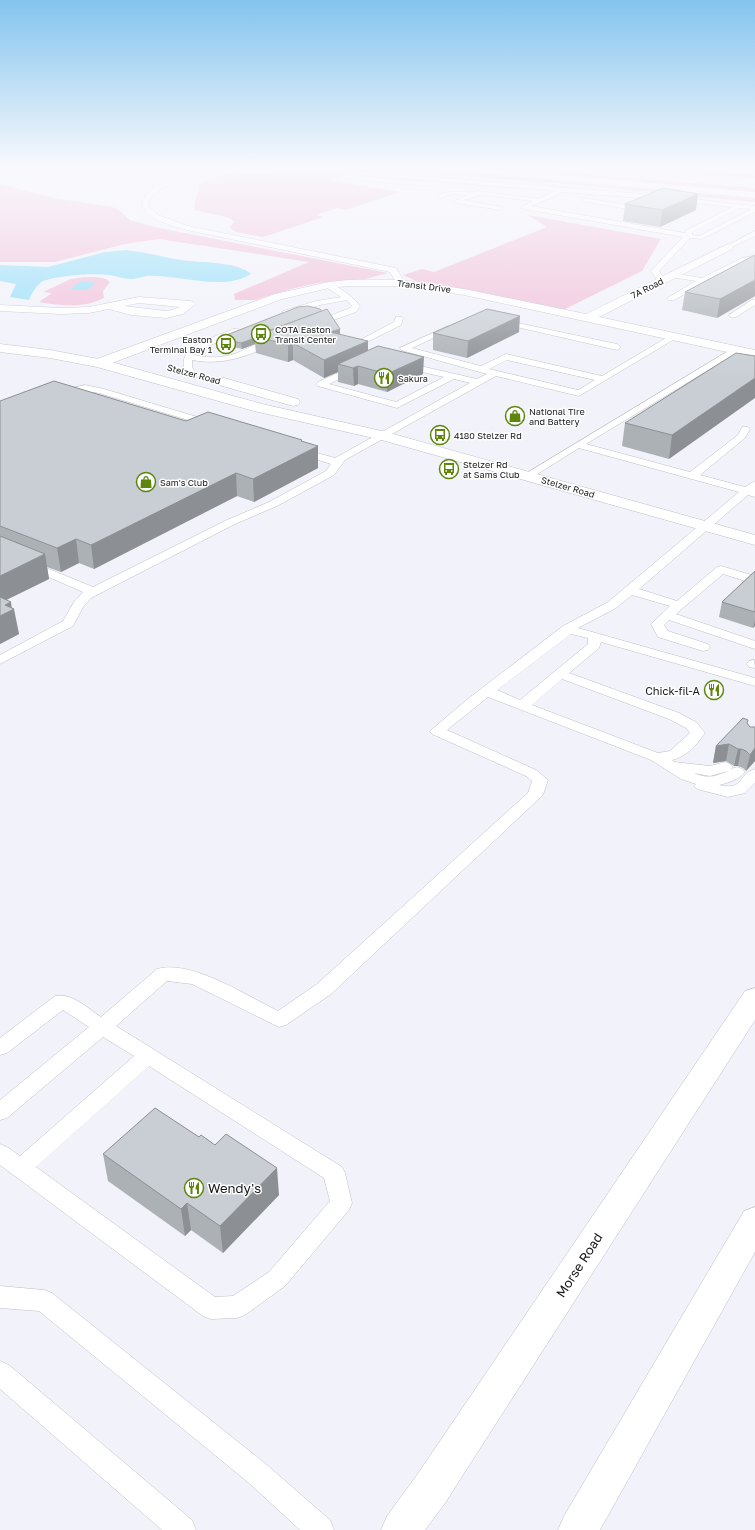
<svg xmlns="http://www.w3.org/2000/svg" width="755" height="1530" viewBox="0 0 755 1530" font-family="'Golos Text',sans-serif">
<rect width="100%" height="100%" fill="#f1f2fa"/>
<g fill="#f0bdd7">
<path d="M288 165H380L755 199V202L569 184 366 169 329 180 400 192 346 210 337 208 316 215 324 217 263 237 236 232 230 228 234 222 230 218 195 210C193 200 200 194 199 184L228 173 235 172 265 175Z"/>
<polygon points="469,165 755,188 755,192"/>
<polygon points="573,165 630,165 755,174 755,178"/>
<polygon points="0,184 54,198 112,207 119,210 130,220 154,227 388,273 365,279 318,283 295,288 255,300 235,300 234,294 309,262 159,239 125,244 55,262 0,262"/>
<polygon points="528,215 661,239 642,271 563,310 442,285 418,282 403,275 422,269 434,272 547,227"/>
<path d="M85 277C94 277 104 276 110 282L103 291 104 298C85 308 59 306 39 302L52 293 43 292 71 279Z"/>
</g>
<g fill="#8fddf8">
<path d="M126 250C145 252 163 257 181 260 200 263 237 261 251 274 223 292 177 274 146 276 141 277 136 279 131 279 124 279 116 276 110 275 92 273 60 275 43 281 37 284 31 294 29 300L10 297 16 284 0 281V265L48 267 105 252Z"/>
<polygon points="80,282 90,282 96,283 87,290 72,290 73,289 70,289"/>
</g>
<g fill="none" stroke-linecap="round" stroke-linejoin="round">
<defs>
<g id="lane">
<path d="M360 171 667 196 755 206V212L702 239 690 238 659 271 666 281 662 283H659L651 271 683 237 524 209 521 207 533 201 480 195 464 200 502 207 503 208 500 210 457 203 454 201 467 195 453 194 440 198 437 196C451 187 465 195 479 191L539 199 555 191 361 175 359 176 434 182 437 184 434 186 362 181 353 177 354 174ZM561 192 667 200 732 207 687 230 685 233 531 206 556 196ZM740 208 751 209 699 236 692 235V232Z"/>
<path d="M180 176 185 177 160 189 149 200 148 206 158 215 188 226 396 268 405 283 404 285H398L390 272 187 230C136 217 123 197 180 176Z"/>
<polygon points="584,198 628,205 631,207 628,209 582,201 582,199"/>
<polygon points="755,231 755,236 730,248 725,247"/>
<polygon points="755,256 755,260 746,261 674,300 668,300 667,298 696,281 671,277 671,273 702,278 742,258"/>
<path d="M326 283C334 282 356 299 360 306L356 312 314 327 310 325 311 323 350 308 352 306 347 300 320 305 286 315H283V311L316 301 341 297 326 287Z"/>
<polygon points="752,300 755,300 755,305 736,317 730,317 729,315"/>
<polygon points="396,317 402,317 403,319 401,325 365,343 362,344 358,341 394,322"/>
<polygon points="496,319 499,319 617,344 621,347 617,350 499,323 496,323"/>
<path d="M448 326H451L455 328 412 348 481 366 506 354 602 376 671 335H677L678 337 579 396 496 376 345 460 334 475 277 506 235 524 91 598 83 607 73 626 0 664V655L63 621 74 602 83 592 0 556V549L93 587 227 520 269 502 326 471 331 464 295 453 294 451 295 449 299 448 335 458 470 383 454 379 397 408 318 386 316 384 318 382 353 366H359L360 368 359 370 329 384 396 402 444 377 400 367 399 365 400 363 403 362 477 379 487 374 401 350 400 348ZM507 360 595 380 578 390 489 369Z"/>
<path d="M234 329H237L241 331 198 351 194 355C207 358 219 358 231 355 243 352 268 336 278 338L279 340C275 344 268 346 263 349 239 359 218 365 192 360V367L195 373 194 375H188C169 348 216 337 234 329Z"/>
<path d="M735 347 739 350 738 352 586 444 690 472 738 435 742 427H748L750 429 745 438 700 475 745 487 755 481V497L748 495 639 589 677 601 717 567 721 566 755 576V584L723 574 676 614 755 641V649L669 620 664 625 668 631 708 644 710 647 708 650 703 651 658 637 651 624 670 606 632 595 616 608 578 628 755 678V686L601 642 599 648 569 673 679 713 696 722 705 733C697 745 686 757 672 760L674 762 710 766 725 762 730 764 733 767 731 769 737 767 742 769 745 772C739 780 727 783 719 785 745 791 737 774 755 769V783L745 793 728 797 697 789 694 786 696 784 681 779 651 760 488 697 447 730 536 770 548 780 543 795 331 994 286 1025 279 1027 192 984 167 981 116 1026 342 1167 345 1173 352 1203 349 1210 285 1286 245 1315 237 1318 211 1319 203 1316 0 1165V1144L7 1147 20 1156 134 1056 103 1037 7 1118 0 1120V1100L89 1027 63 1010 7 1053 0 1055V1038L55 996C71 992 89 1009 101 1017L157 969C191 959 247 996 278 1011L317 984 528 793 532 781 526 776 432 734 430 731 469 698 563 626 608 602 739 492 579 448 531 478H523L522 476ZM571 634 588 638V644L520 700 497 690ZM562 679 669 719 686 728 690 733 670 751 658 753 532 705ZM728 771C716 777 707 779 694 773L710 776ZM149 1066 324 1178 330 1201 269 1272 233 1296 215 1297 36 1167Z"/>
<polygon points="85,385 104,389 214,422 216,424 214,426 208,426 99,393 85,391 63,396 58,393 60,391"/>
<polygon points="754,660 755,668 749,667 747,664 749,661"/>
<polygon points="0,1286 44,1290 52,1293 267,1465 330,1520 334,1530 300,1530 249,1483 39,1311 0,1308"/>
<polygon points="0,1361 9,1365 192,1520 196,1530 162,1530 0,1389"/>
</g>
<g id="street">
<polygon points="728,244 733,247 732,249 599,317 755,350 755,358 464,295 401,286 348,286 329,288 282,299 104,366 94,366 93,363 94,360 275,294 329,282 348,280 401,280 464,289 586,314"/>
<path d="M139 297 190 301 194 302 196 304 183 314 166 318 131 315 109 309 89 313 61 314 0 311V305L61 308 89 307ZM139 303 180 307 172 310 166 311 124 306Z"/>
</g>
<g id="primary">
<polygon points="0,344 50,350 104,360 262,404 386,432 755,535 755,545 378,439 254,411 97,367 50,358 0,352"/>
<polygon points="224,378 298,399 300,402 298,405 293,406 219,385 217,382 219,379"/>
<polygon points="755,988 755,1020 445,1503 425,1530 381,1530 387,1516 417,1475 745,991"/>
<polygon points="755,1207 755,1252 600,1530 558,1530 564,1516 744,1211"/>
</g>
<g id="highway">
<polygon points="412,165 447,165 755,192 755,198 416,167"/>
<polygon points="661,165 700,165 755,169 755,175 665,167"/>
</g>
</defs>
<use href="#lane" stroke="#bfbfc7" stroke-width="1"/>
<use href="#street" stroke="#bfbfc7" stroke-width="1"/>
<use href="#primary" stroke="#bfbfc7" stroke-width="1"/>
<use href="#highway" stroke="#bfbfc7" stroke-width="1"/>
<use href="#lane" fill="#fff" fill-rule="evenodd"/>
<use href="#street" fill="#fff" fill-rule="evenodd"/>
<use href="#primary" fill="#fff" fill-rule="evenodd"/>
<use href="#highway" fill="#fff" fill-rule="evenodd"/>
</g>
<g fill="#acb1b6">
<polygon points="625,204 696,210 660,227 623,221"/>
<polygon points="755,255 755,296 717,318 682,310 685,292"/>
<polygon points="298,307 340,335 368,341 368,351 423,374 387,392 358,384 354,386 338,382 338,372 324,378 293,360 288,362 256,353 255,344 242,349 220,344 219,338"/>
<polygon points="519,332 467,358 433,350 433,333"/>
<polygon points="755,356 669,459 622,446 625,423"/>
<polygon points="0,401 186,421 302,442 318,446 318,468 254,502 237,496 94,569 79,563 61,572 47,567 49,579 6,600 12,608 19,634 0,644"/>
<polygon points="755,571 755,626 753,628 719,617 722,602"/>
<polygon points="747,724 750,727 755,727 755,761 746,771 743,768 738,766 734,766 726,761 713,763 716,746"/>
<polygon points="103,1154 279,1195 223,1253 191,1230 185,1236 108,1181"/>
</g>
<g fill="#8c9094">
<polygon points="698,194 696,210 660,227 662,210"/>
<polygon points="755,280 755,296 717,318 720,299"/>
<polygon points="520,316 519,332 467,358 468,341"/>
<polygon points="340,329 340,345 330,332"/>
<polygon points="255,338 255,344 242,349 241,343"/>
<polygon points="368,341 368,358 338,364 338,372 324,378 324,360"/>
<polygon points="293,343 293,360 288,362 288,345"/>
<polygon points="424,357 423,374 387,392 387,374"/>
<polygon points="358,366 358,384 354,386 353,368"/>
<polygon points="755,378 755,398 669,459 672,435"/>
<polygon points="302,440 303,454 318,446 318,468 254,502 253,479 301,441"/>
<polygon points="236,473 237,496 94,569 91,545"/>
<polygon points="76,539 79,563 61,572 57,548"/>
<polygon points="45,554 49,579 0,603 0,576"/>
<polygon points="11,602 12,610 14,609 19,634 0,644 0,616 5,605"/>
<polygon points="755,620 755,626 753,628"/>
<polygon points="729,744 726,761 713,763 716,746"/>
<polygon points="755,748 755,761 746,771 750,755"/>
<polygon points="738,749 741,749 738,766 734,766"/>
<polygon points="277,1168 279,1195 223,1253 220,1226"/>
<polygon points="187,1203 191,1230 185,1236 181,1209"/>
</g>
<g fill="#c8ced4" stroke="#8c9094">
<polygon points="663,188 698,194 662,210 625,204"/>
<polygon points="755,255 755,280 720,299 685,292"/>
<polygon points="308,306 320,309 322,311 255,336 255,338 241,343 219,338 298,307"/>
<polygon points="327,309 340,329 330,332 368,341 324,360 293,343 288,345 255,336"/>
<polygon points="487,309 520,316 468,341 433,333"/>
<polygon points="378,346 424,357 387,374 358,366 353,368 338,364"/>
<polygon points="736,353 755,356 755,378 672,435 625,423"/>
<polygon points="54,381 186,421 208,412 302,440 301,441 318,446 253,479 236,473 91,545 76,539 57,548 0,526 0,401"/>
<polygon points="0,536 45,554 0,576"/>
<polygon points="755,571 755,612 722,602"/>
<polygon points="0,597 11,602 5,605 14,609 0,616"/>
<polygon points="743,718 748,720 747,723 750,727 755,727 755,748 750,755 746,751 741,749 738,749 729,744 716,746"/>
<polygon points="155,1108 199,1137 201,1135 215,1145 226,1134 277,1168 220,1226 187,1203 181,1209 103,1154"/>
</g>
<linearGradient id="sky" x2="0" y2="1"><stop stop-color="#84c4ee"/><stop offset="0.44" stop-color="#f9f9fd"/><stop offset="1" stop-color="#f9f9fd" stop-opacity="0"/></linearGradient>
<rect width="755" height="379" fill="url(#sky)"/>
<defs>
<symbol id="bus-ring" viewBox="-11 -11 22 22"><circle r="9.5" fill="#fff" stroke="#5e860d" stroke-width="1.5"/><path d="M-5-6H5V4H4V6H2V4H-2V6H-4V4H-5ZM-3.5-4V0h7V-4ZM-3.5 1.2v1.5H-2V1.2ZM2 1.2v1.5H3.5V1.2Z" fill="#5e860d"/></symbol>
<symbol id="restaurant-ring" viewBox="-11 -11 22 22"><circle r="9.5" fill="#fff" stroke="#5e860d" stroke-width="1.5"/><path d="M-5-6h1v4h1v-4h1v4h1v-4h1v5L-1.5 .5V6h-2V.5L-5-1ZM5-6V6H3V1.5H1.5Q1.5-4 5-6Z" fill="#5e860d"/></symbol>
<symbol id="shop-ring" viewBox="-11 -11 22 22"><circle r="9.5" fill="#fff" stroke="#5e860d" stroke-width="1.5"/><path d="M-5-2.5h2.3a2.7 3.5 0 0 1 5.4 0H5L5.5 6h-11ZM-1.5-2.5h3a1.5 2.3 0 0 0-3 0Z" fill="#5e860d"/></symbol>
</defs>
<g fill-rule="evenodd">
<use href="#bus-ring" x="250" y="323" width="22" height="22"/>
<use href="#bus-ring" x="215" y="333" width="22" height="22"/>
<use href="#restaurant-ring" x="373" y="367" width="22" height="22"/>
<use href="#shop-ring" x="504" y="405" width="22" height="22"/>
<use href="#bus-ring" x="429" y="424" width="22" height="22"/>
<use href="#bus-ring" x="438" y="458" width="22" height="22"/>
<use href="#shop-ring" x="135" y="471" width="22" height="22"/>
<use href="#restaurant-ring" x="703" y="679" width="22" height="22"/>
<use href="#restaurant-ring" x="183" y="1177" width="22" height="22"/>
</g>
<g text-anchor="middle" dominant-baseline="central" stroke-width="3" stroke-linejoin="round" paint-order="stroke">
<g font-size="9" fill="#17171a" stroke="#fff">
<text transform="translate(424 286) rotate(7)">Transit Drive</text>
<text transform="translate(647 288) rotate(-27)">7A Road</text>
<text transform="translate(194 374) rotate(15)">Stelzer Road</text>
<text transform="translate(568 487) rotate(16)">Stelzer Road</text>
</g>
<g font-size="9" fill="#17171a" stroke="#fff" text-anchor="start">
<text x="275" y="329">COTA Easton<tspan x="275" dy="10">Transit Center</tspan></text>
<text x="212" y="339" text-anchor="end">Easton<tspan x="212" dy="10">Terminal Bay 1</tspan></text>
<text x="398" y="378">Sakura</text>
<text x="529" y="411">National Tire<tspan x="529" dy="10">and Battery</tspan></text>
<text x="454" y="435">4180 Stelzer Rd</text>
<text x="463" y="464">Stelzer Rd<tspan x="463" dy="10">at Sams Club</tspan></text>
<text x="160" y="482">Sam's Club</text>
</g>
<g font-size="11" fill="#17171a" stroke="#fff" text-anchor="end">
<text x="700" y="690">Chick-fil-A</text>
</g>
<g font-size="13" fill="#17171a" stroke="#fff" text-anchor="start">
<text x="208" y="1188">Wendy's</text>
</g>
<g font-size="13" fill="#17171a" stroke="#fff">
<text transform="translate(579 1265) rotate(-57)">Morse Road</text>
</g>
</g>
</svg>
